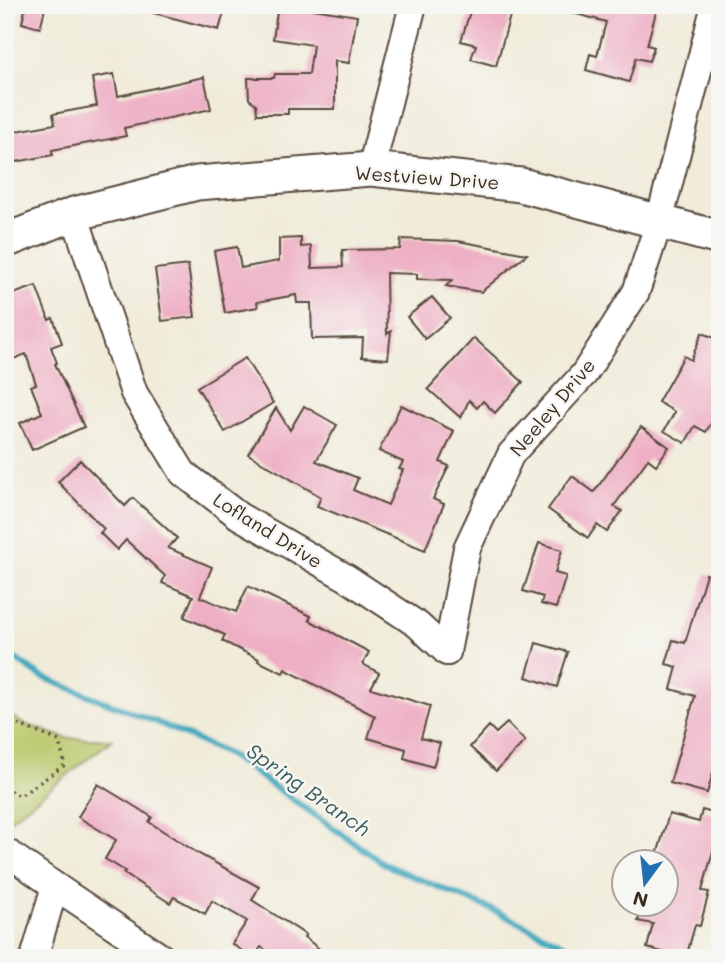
<svg xmlns="http://www.w3.org/2000/svg" width="725" height="963" viewBox="0 0 725 963" font-family="Mali,sans-serif">
<rect width="100%" height="100%" fill="#f6f6f2"/>
<filter id="ink" filterUnits="userSpaceOnUse"><feTurbulence type="fractalNoise" baseFrequency=".0143" numOctaves="2"/><feDisplacementMap in="SourceGraphic" scale="14" xChannelSelector="R" yChannelSelector="G"/><feConvolveMatrix kernelMatrix="1 2 1 2 8 2 1 2 1" color-interpolation-filters="sRGB"/></filter>
<filter id="wash" filterUnits="userSpaceOnUse"><feTurbulence type="fractalNoise" baseFrequency=".00686" numOctaves="4" result="noise"/><feDisplacementMap in="SourceGraphic" scale="28" xChannelSelector="R" yChannelSelector="G"/><feGaussianBlur stdDeviation="1.57" result="paint"/><feColorMatrix in="noise" values="0 0 0 0 0 0 0 0 0 0 0 0 0 0 0 0 0 1.4 0 .05"/><feComposite in="paint" operator="in"/></filter>
<g filter="url(#wash)">
<rect width="100%" height="100%" fill="#f1ecda"/>
<polygon fill="#b9c769" stroke="#7a7844" stroke-width="2" points="5,712 24,724 66,738 112,740 10,820 5,817"/>
<g fill="none" stroke-linecap="round" stroke-linejoin="round">
<polyline stroke="#3fa8bf" stroke-width="6" points="5,652 42,677 159,723 229,755 386,865 491,909 592,958"/>
</g>
<g id="blocks">
<g fill="#eeafc4">
<polygon points="26,5 46,5 40,28 22,23"/>
<polygon points="146,5 226,5 219,30 146,11"/>
<polygon points="278,5 289,5 357,16 349,63 335,61 335,109 288,109 288,114 257,114 256,104 249,99 248,78 274,78 275,74 309,74 313,45 273,39"/>
<polygon points="472,5 513,5 496,66 471,59 476,45 461,41"/>
<polygon points="563,5 658,5 647,45 654,47 649,61 636,58 629,82 586,70 590,54 597,56 606,22 562,10"/>
<polygon points="114,74 118,96 204,77 211,109 124,128 126,136 52,150 53,155 5,164 5,133 55,124 53,114 97,106 92,78"/>
<polygon points="301,238 301,247 311,246 312,268 343,267 342,250 400,249 401,239 458,241 527,254 481,292 446,286 452,280 417,279 417,274 386,273 387,334 391,331 388,359 362,357 363,338 312,339 311,303 297,303 296,295 257,302 258,307 225,313 214,251 237,247 241,268 279,261 279,239"/>
<polygon points="188,265 195,317 162,321 155,269"/>
<polygon points="36,286 49,320 53,318 62,343 51,347 57,363 55,364 84,427 32,450 20,423 42,413 31,386 36,384 26,354 11,360 5,343 5,297"/>
<polygon points="432,297 450,318 425,339 407,317"/>
<polygon points="702,333 720,340 720,357 714,373 720,376 720,408 706,432 695,426 685,443 664,431 675,412 658,402 684,356 691,360"/>
<polygon points="474,338 523,382 495,413 483,401 477,408 469,400 461,418 428,389"/>
<polygon points="245,358 273,403 225,432 197,387"/>
<polygon points="401,405 454,431 440,462 449,466 433,499 444,504 425,550 317,506 321,497 248,454 276,408 290,430 304,406 337,425 316,461 358,478 353,490 388,505 403,470 399,469 403,462 379,451"/>
<polygon points="641,427 669,447 656,465 648,459 614,506 622,511 607,532 597,525 588,538 548,509 572,476 594,492"/>
<polygon points="80,460 125,506 133,498 177,538 168,548 212,567 200,597 236,612 248,586 311,616 309,620 369,652 363,664 379,673 371,688 430,706 421,738 440,743 433,767 404,758 406,749 368,738 375,716 285,669 283,673 258,661 259,659 222,641 225,635 184,617 193,596 162,583 165,576 126,540 117,550 100,533 104,529 58,482"/>
<polygon points="539,543 562,550 555,573 566,576 556,608 541,604 543,597 523,591"/>
<polygon points="706,574 720,578 720,750 707,793 670,783 695,696 671,689 677,667 666,664 673,640 685,643"/>
<polygon points="536,643 568,652 557,687 526,677"/>
<polygon points="507,723 525,741 496,771 470,747 489,726 496,733"/>
<polygon points="98,784 152,817 149,822 199,854 259,887 252,900 306,935 304,937 331,958 279,958 261,947 253,958 232,944 247,921 212,901 205,914 174,897 170,903 123,873 125,871 105,859 116,840 78,817"/>
<polygon points="702,810 720,815 720,826 702,891 709,892 700,926 695,925 686,958 685,958 647,948 653,924 638,921 643,904 666,904 666,862 655,862 669,814 699,822"/>
</g>
</g>
</g>
<g filter="url(#ink)">
<use href="#blocks" fill-opacity="0" stroke="#56473a" stroke-width="2"/>
<g fill="none" stroke-linecap="round" stroke-linejoin="round">
<defs>
<g id="minor">
<polyline points="371,169 413,5"/>
<polyline points="74,214 134,393 183,473 239,516 347,578 418,625 447,652"/>
<polyline points="447,652 467,548 511,454 584,374 636,292 659,222 715,5"/>
<polyline points="5,851 55,886 162,958"/>
<polyline points="34,958 55,886"/>
</g>
<polyline id="major" points="5,241 74,214 197,183 371,169 521,185 720,238"/>
</defs>
<use href="#minor" stroke="#56473a" stroke-width="30"/>
<use href="#major" stroke="#56473a" stroke-width="37"/>
<polyline stroke="#56473a" stroke-width="3.5" stroke-dasharray="2 5" stroke-linecap="butt" points="5,719 59,741 65,765 20,796 5,788"/>
<use href="#minor" stroke="#fff" stroke-width="26"/>
<use href="#major" stroke="#fff" stroke-width="33"/>
</g>
</g>
<g text-anchor="middle" dominant-baseline="central" stroke-width="5" stroke-linejoin="round" paint-order="stroke">
<g font-size="19" fill="#3b2a1e" stroke="#f6f6f2">
<text transform="translate(427 177) rotate(4)">Westview Drive</text>
<text transform="translate(552 407) rotate(-50)">Neeley Drive</text>
<text transform="translate(268 530) rotate(32)">Lofland Drive</text>
</g>
<g font-size="21" font-style="italic" fill="#3d5c5e" stroke="#f6f6f2">
<text transform="translate(309 789) rotate(35)">Spring Branch</text>
</g>
</g>
<rect width="725" height="963" fill="none" stroke="#f6f6f2" stroke-width="28"/>
<g transform="translate(645 883) rotate(195)"><circle r="33" fill="#f6f6f2" stroke="#aba49d" stroke-width="2"/>
<path d="M0-5L12 26L0 18L-12 26Z" fill="#1f6fb2"/>
<text y="-10" font-size="19" font-weight="bold" text-anchor="middle" fill="#3b2a1e">N</text>
</g>
</svg>
